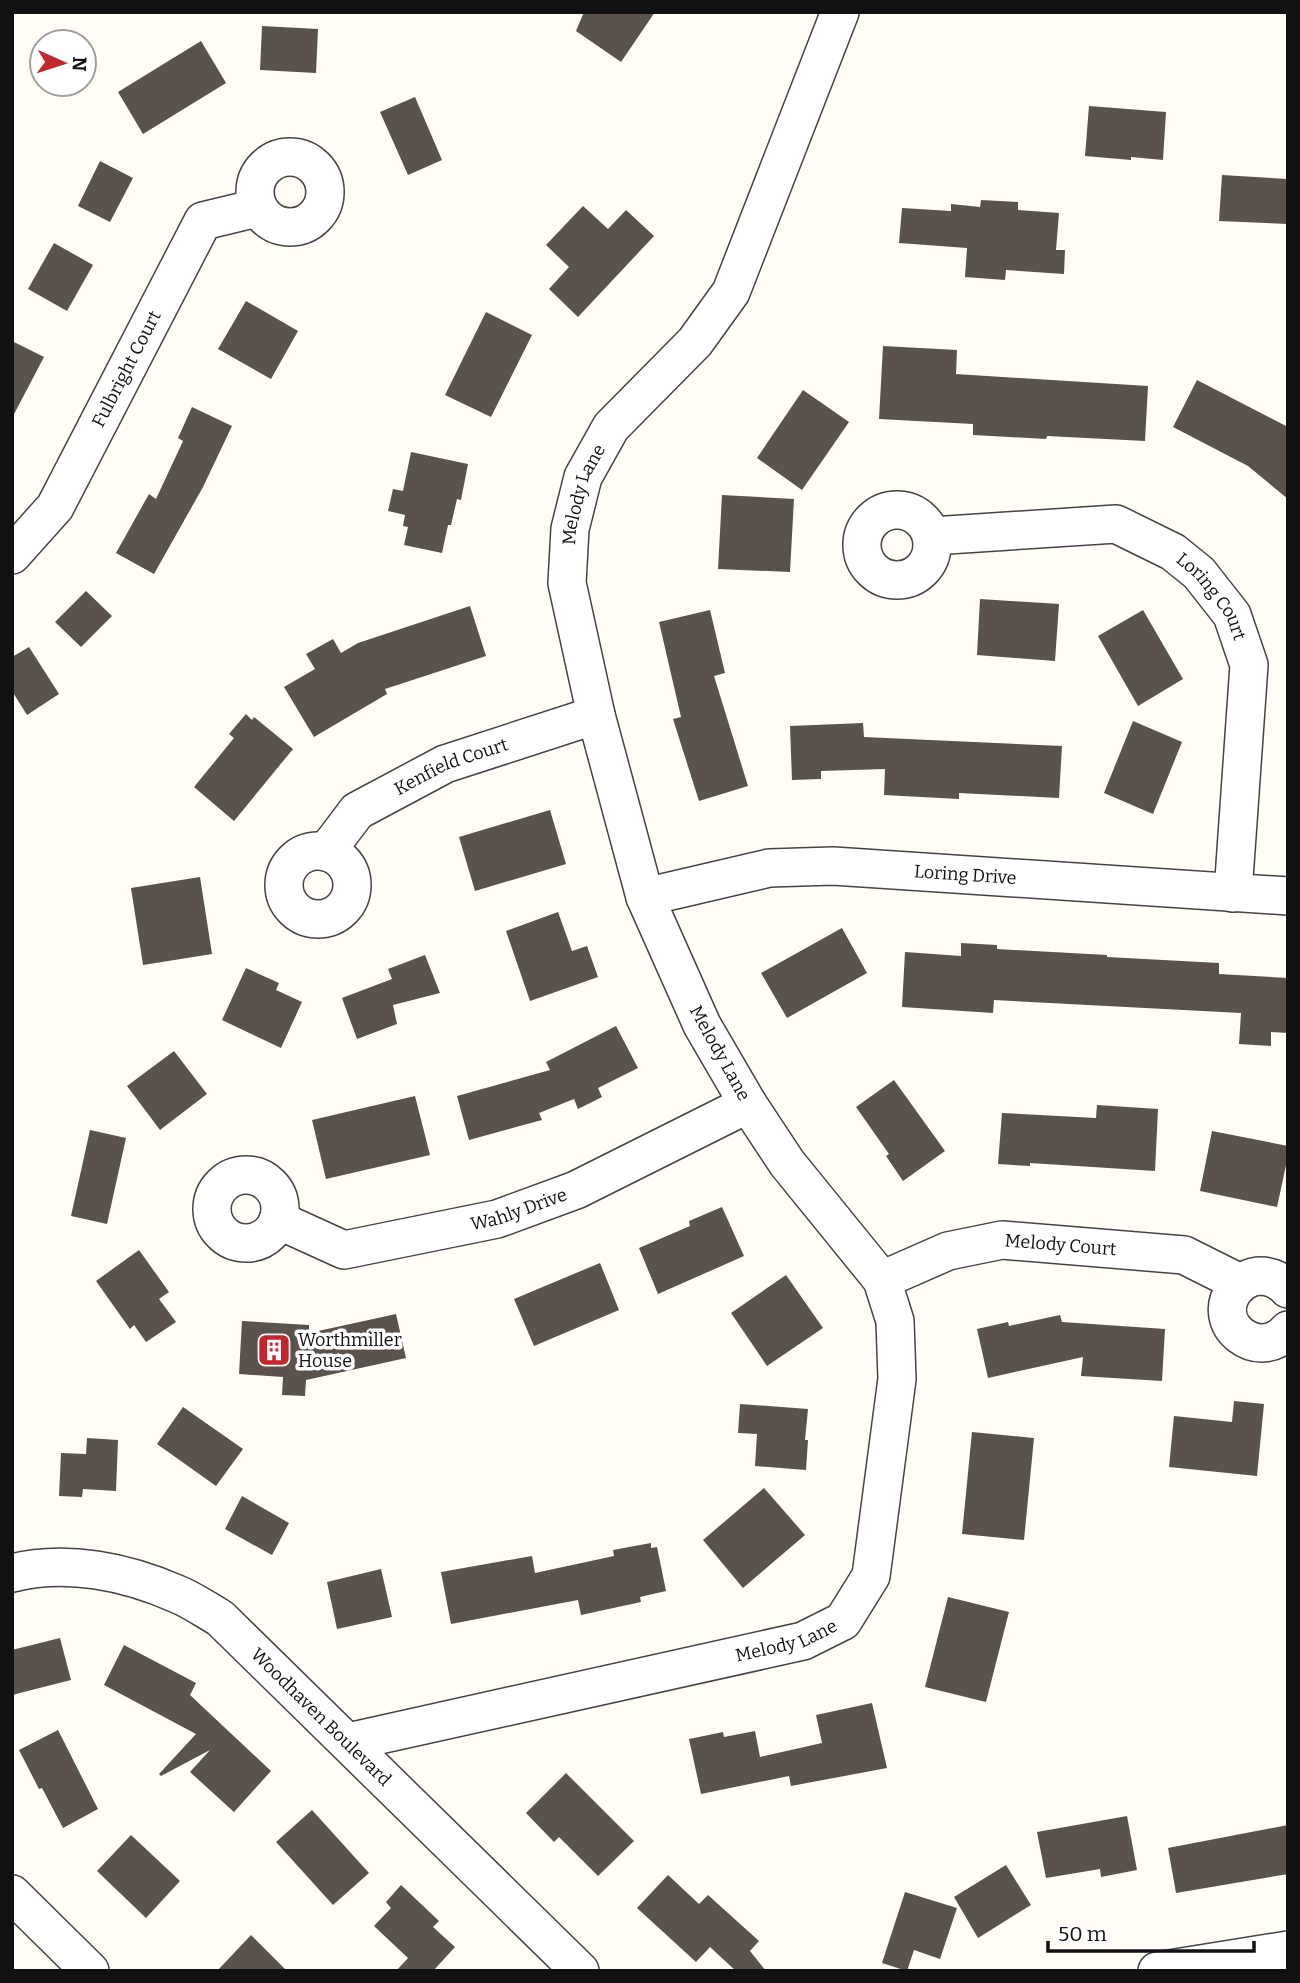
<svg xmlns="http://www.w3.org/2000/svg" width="1300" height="1983" viewBox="0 0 1300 1983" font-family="Bitter,serif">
<rect width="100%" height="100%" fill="#fffdf5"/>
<g fill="#5a524d">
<polygon points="584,12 655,12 621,62 576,31"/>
<polygon points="262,26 318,29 316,73 260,70"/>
<polygon points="201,41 226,83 143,134 118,92"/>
<polygon points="415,97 442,160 408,175 380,112"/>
<polygon points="1089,106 1166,112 1163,160 1131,157 1131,160 1085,156"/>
<polygon points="100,161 133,178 110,222 78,206"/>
<polygon points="1222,175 1288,179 1288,224 1219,221"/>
<polygon points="981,200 1018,202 1018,210 1059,213 1056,250 1065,250 1064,274 1006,270 1005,280 965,277 967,248 899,243 902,208 951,211 951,204 980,207"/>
<polygon points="583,206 608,229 626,210 654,236 578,317 549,289 569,267 546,245"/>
<polygon points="54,243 93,265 67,311 28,289"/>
<polygon points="246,301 298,331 271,379 218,349"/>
<polygon points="486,312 532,335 491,417 445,395"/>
<polygon points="12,341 44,357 12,418"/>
<polygon points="883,346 957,350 956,374 1148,386 1145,441 1047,436 1046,439 973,435 973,424 879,419"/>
<polygon points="1197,380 1288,427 1288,499 1248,466 1173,427"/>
<polygon points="803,390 849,422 802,490 757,458"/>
<polygon points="192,407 232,426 203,487 154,574 116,553 149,494 156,499 183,441 178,438"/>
<polygon points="411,452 468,464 461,500 457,499 451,525 448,525 442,553 404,545 408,527 403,526 405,515 388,511 393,489 403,491"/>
<polygon points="722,495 794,499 790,572 718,569"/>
<polygon points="86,591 112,616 81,647 55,622"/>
<polygon points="980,599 1059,604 1055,661 977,655"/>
<polygon points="470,606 486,656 385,689 387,694 314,737 284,687 315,669 306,654 333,639 341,653 358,643"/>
<polygon points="710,610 725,673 714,676 748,786 699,801 673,719 681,717 659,622"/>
<polygon points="1143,610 1183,679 1138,706 1098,636"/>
<polygon points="29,647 59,694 27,715 12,691 12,657"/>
<polygon points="246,714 252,720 254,717 293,749 234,821 194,787 234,738 229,734"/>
<polygon points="1133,721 1182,742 1153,814 1104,793"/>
<polygon points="863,723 864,737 1062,746 1059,798 959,793 959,799 884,795 885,769 821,771 821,779 792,780 790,726"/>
<polygon points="550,810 566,864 475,891 459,837"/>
<polygon points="200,877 212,954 143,965 131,888"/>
<polygon points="558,912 572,951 587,946 598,977 530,1001 506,931"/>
<polygon points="842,928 867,973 787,1018 761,973"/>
<polygon points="961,943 997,945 997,949 1107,955 1107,957 1219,963 1219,974 1288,978 1288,1033 1271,1032 1271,1046 1239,1044 1241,1013 994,1000 993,1013 902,1007 905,952 961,956"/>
<polygon points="425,955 440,993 393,1005 397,1024 357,1039 342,998 392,979 388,969"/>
<polygon points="246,968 279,983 276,990 302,1002 281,1048 222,1020"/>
<polygon points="616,1026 638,1068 598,1088 602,1097 578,1109 574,1099 539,1113 542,1120 469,1140 457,1096 550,1070 546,1062"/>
<polygon points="174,1051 207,1094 160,1130 127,1086"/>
<polygon points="894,1080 945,1151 903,1181 886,1156 889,1154 856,1107"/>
<polygon points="415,1096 430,1155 326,1179 312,1120"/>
<polygon points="1097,1105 1158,1109 1155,1171 1030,1163 1030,1166 998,1164 1002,1113 1096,1118"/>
<polygon points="90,1130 126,1138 107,1224 71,1216"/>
<polygon points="1212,1131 1288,1146 1288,1156 1277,1207 1200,1191"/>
<polygon points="722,1207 744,1256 658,1294 639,1248 690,1226 689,1221"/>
<polygon points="139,1250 169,1292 159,1299 176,1322 146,1342 134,1325 130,1329 96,1281"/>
<polygon points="600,1263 619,1310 534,1346 514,1299"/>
<polygon points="786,1275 823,1328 767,1366 731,1313"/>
<polygon points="396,1314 406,1358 306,1380 305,1396 282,1395 283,1377 239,1374 242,1321 309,1325 309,1333"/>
<polygon points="1060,1315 1062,1322 1165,1329 1162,1381 1081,1376 1083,1357 988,1378 977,1329 1008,1322 1009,1326"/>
<polygon points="1234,1401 1264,1404 1257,1476 1169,1467 1174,1416 1232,1422"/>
<polygon points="740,1404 808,1409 805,1440 808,1440 806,1470 755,1466 757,1434 738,1433"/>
<polygon points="183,1407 243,1449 216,1486 157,1444"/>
<polygon points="972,1432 1034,1438 1024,1540 962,1534"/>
<polygon points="87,1438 118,1440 116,1491 83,1489 82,1497 59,1496 61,1453 86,1454"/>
<polygon points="764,1488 805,1535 743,1588 703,1540"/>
<polygon points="242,1496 289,1523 272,1555 225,1529"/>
<polygon points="651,1543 651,1548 657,1547 666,1591 640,1597 641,1602 581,1615 578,1600 451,1624 441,1572 532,1556 535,1573 614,1556 613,1550"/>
<polygon points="381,1569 392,1617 337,1629 327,1582"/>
<polygon points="948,1597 1009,1612 986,1702 925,1687"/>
<polygon points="60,1638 71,1680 12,1695 12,1650"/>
<polygon points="124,1645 196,1683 190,1695 271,1771 234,1812 190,1772 210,1750 161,1776 159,1774 196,1734 104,1685"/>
<polygon points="872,1703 887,1768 791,1786 789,1776 701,1794 689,1739 723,1732 724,1737 755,1731 760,1757 822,1743 816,1715"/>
<polygon points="58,1730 98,1809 63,1828 42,1788 39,1789 19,1750"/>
<polygon points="566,1773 634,1841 598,1876 559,1837 554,1842 526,1813"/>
<polygon points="312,1810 369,1873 333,1905 276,1842"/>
<polygon points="1127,1816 1137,1870 1101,1877 1100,1869 1046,1878 1037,1832"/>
<polygon points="1288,1825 1288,1874 1176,1893 1168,1848"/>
<polygon points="131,1835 180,1881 146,1918 97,1871"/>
<polygon points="1006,1865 1031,1905 978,1938 954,1897"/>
<polygon points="668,1875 699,1904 708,1895 759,1941 750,1951 766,1971 736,1971 710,1947 696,1962 637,1908"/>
<polygon points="401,1885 439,1921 433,1927 455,1947 433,1971 396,1971 408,1958 374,1926 391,1908 386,1902"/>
<polygon points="905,1892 957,1908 940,1959 914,1950 907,1971 882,1963"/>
<polygon points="251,1935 287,1971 217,1971"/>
</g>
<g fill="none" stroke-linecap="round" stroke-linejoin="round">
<defs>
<g id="minor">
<circle cx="290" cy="192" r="35"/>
<circle cx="897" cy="545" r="35"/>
<path id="s1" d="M932 536 1116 524 1173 552 1199 573 1232 615 1249 665 1233 893"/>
<path id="s2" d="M12 555 55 507 203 221 257 208"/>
<circle cx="318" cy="885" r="34"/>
<path id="s3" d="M326 852 357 811 445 764 596 715"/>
<path id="s4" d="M645 897 769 868 833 866 1288 896"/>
<circle cx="246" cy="1209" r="34"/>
<path id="s5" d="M278 1220 344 1250 497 1219 576 1190 748 1104"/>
<path id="s6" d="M882 1280 948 1251 1002 1240 1184 1255 1240 1283"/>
<path d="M1288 1289C1279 1279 1267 1274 1253 1277 1246 1279 1240 1283 1235 1289 1208 1324 1259 1364 1288 1330"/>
<path id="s7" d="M12 1573C67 1559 127 1572 177 1594 192 1600 206 1610 220 1618L580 1971"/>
<path id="s8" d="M348 1742 803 1641 843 1621 871 1576 897 1379 895 1321 882 1280 787 1163 748 1104 702 1025 645 897 596 715 567 583 570 529 583 477 611 427 695 342 731 292 840 12"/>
<polyline points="12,1894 90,1971"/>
<polyline points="1157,1971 1288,1950"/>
</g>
</defs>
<use href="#minor" stroke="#444" stroke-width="40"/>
<use href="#minor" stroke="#fff" stroke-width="37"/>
</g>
<defs>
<symbol id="building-square" viewBox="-11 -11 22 22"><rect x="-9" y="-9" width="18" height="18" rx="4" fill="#c4262e" stroke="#fff"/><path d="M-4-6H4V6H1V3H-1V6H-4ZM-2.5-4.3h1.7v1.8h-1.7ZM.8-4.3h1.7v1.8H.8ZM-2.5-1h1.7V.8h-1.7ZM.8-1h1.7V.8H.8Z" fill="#fff"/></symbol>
</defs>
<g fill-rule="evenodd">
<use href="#building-square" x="255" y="1331" width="38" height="38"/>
</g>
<g text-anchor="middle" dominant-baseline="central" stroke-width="7" stroke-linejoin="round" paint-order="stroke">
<g font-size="18" fill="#111" stroke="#fff">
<text stroke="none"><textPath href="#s2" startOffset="220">Fulbright Court</textPath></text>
<text stroke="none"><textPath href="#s8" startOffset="1731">Melody Lane</textPath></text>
<text stroke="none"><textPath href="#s1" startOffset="308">Loring Court</textPath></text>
<text stroke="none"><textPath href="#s3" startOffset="156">Kenfield Court</textPath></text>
<text stroke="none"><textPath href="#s4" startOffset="324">Loring Drive</textPath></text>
<text transform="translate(720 1053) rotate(61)">Melody Lane</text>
<text stroke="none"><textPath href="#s5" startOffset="252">Wahly Drive</textPath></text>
<text stroke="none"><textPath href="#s6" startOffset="186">Melody Court</textPath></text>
<text stroke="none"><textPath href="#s8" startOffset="450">Melody Lane</textPath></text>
<text stroke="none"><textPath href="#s7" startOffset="360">Woodhaven Boulevard</textPath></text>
</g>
<g font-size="18" fill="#111" stroke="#fff" text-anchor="start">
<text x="298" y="1340">Worthmiller<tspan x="298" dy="21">House</tspan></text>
</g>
</g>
<rect width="1300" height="1983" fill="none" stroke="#111111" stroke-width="28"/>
<g transform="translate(63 63) rotate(93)"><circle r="33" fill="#ffffff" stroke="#a0a0a0" stroke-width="2"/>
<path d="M0-5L12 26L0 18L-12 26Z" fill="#c4262e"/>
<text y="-10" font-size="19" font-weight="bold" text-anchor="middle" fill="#111111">N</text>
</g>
<path d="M1048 1941v10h206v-10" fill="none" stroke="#111111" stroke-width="3.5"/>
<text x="1058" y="1941" font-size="21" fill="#111111" stroke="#ffffff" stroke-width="5" paint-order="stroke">50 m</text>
</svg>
